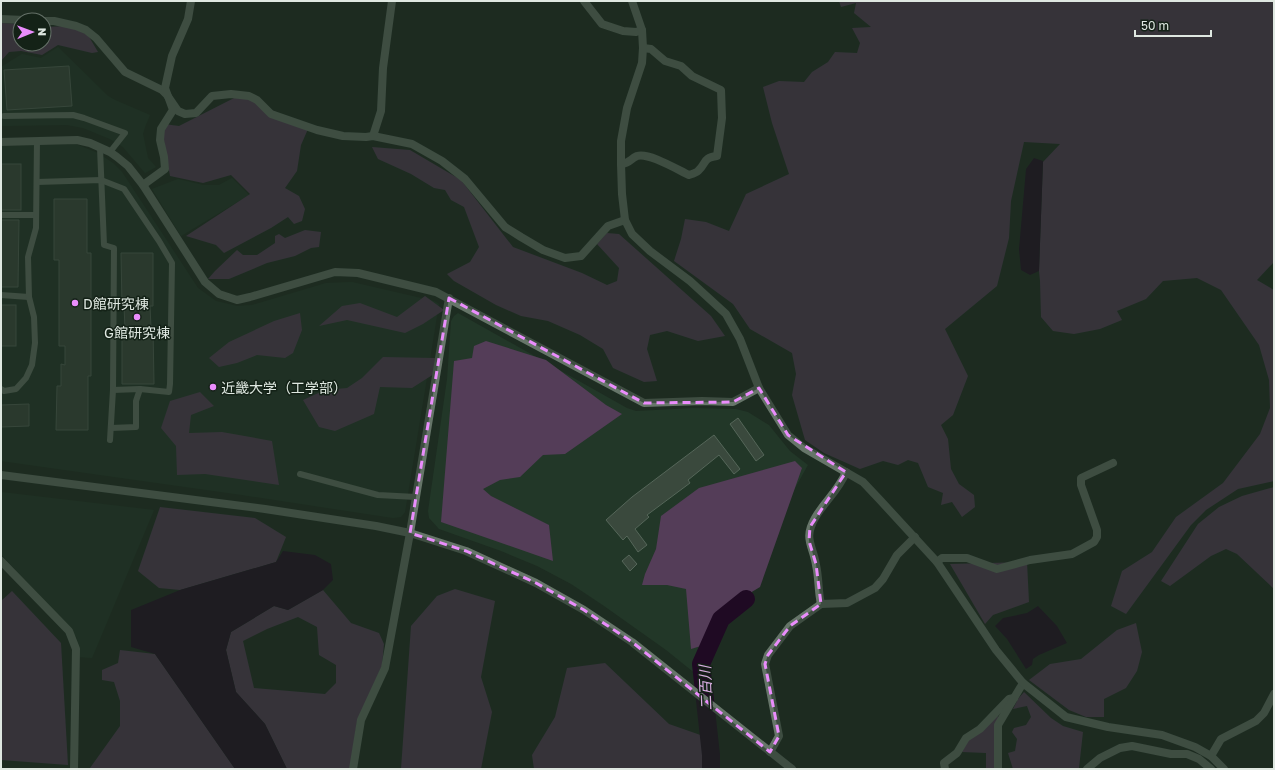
<svg xmlns="http://www.w3.org/2000/svg" width="1275" height="770" viewBox="0 0 1275 770" font-family="'Golos Text','Noto Sans JP',sans-serif">
<rect width="100%" height="100%" fill="#1d2c21"/>
<g fill="#223728">
<polygon points="58,47 108,96 115,100 150,115 145,127 143,134 148,158 156,167 145,173 123,147 110,139 83,128 67,125 1,126 1,67 22,54 41,58"/>
<polygon points="66,144 78,145 98,153 113,163 122,172 198,288 216,301 237,306 252,305 326,283 352,282 434,301 439,304 405,512 401,517 393,518 242,495 1,461 1,146"/>
<polygon points="232,178 249,195 181,236 152,189 178,179 203,185 219,185"/>
<polygon points="458,313 627,408 636,411 693,408 736,409 748,412 769,425 790,451 808,465 698,661 697,675 666,650 604,606 571,584 537,566 501,551 439,529 429,518 428,511 447,379 451,321 454,316"/>
<polygon points="1,492 154,510 92,658 78,657 77,638 1,554"/>
</g>
<g fill="#543d58" fill-rule="evenodd">
<polygon points="839,1 1274,1 1274,262 1257,280 1274,290 1274,481 1238,489 1206,510 1191,525 1126,614 1111,606 1122,571 1152,552 1176,517 1223,483 1260,434 1270,408 1269,380 1259,345 1221,290 1197,278 1163,281 1146,299 1117,311 1122,320 1100,329 1074,334 1053,331 1041,317 1040,281 1039,271 1043,162 1060,144 1024,142 1011,201 1009,238 997,286 945,329 968,376 953,415 941,425 948,439 951,469 959,484 974,495 975,507 962,517 952,502 941,505 943,493 928,487 918,463 908,460 898,465 883,461 860,469 824,453 805,440 792,395 796,374 792,353 750,329 733,304 674,261 681,239 685,219 706,222 729,231 746,194 789,174 772,123 763,87 779,81 804,82 812,72 828,62 835,52 857,53 860,43 852,28 871,27 854,13 856,3 841,7"/>
<polygon points="1,23 20,24 20,44 44,44 44,27 68,26 88,35 98,52 92,53 58,45 42,55 21,51 9,52 1,61"/>
<polygon points="238,96 257,102 308,129 301,145 297,171 285,188 299,196 305,209 302,221 294,224 288,217 271,228 224,253 216,245 186,236 250,194 231,175 203,183 170,176 164,141 164,124 179,126"/>
<polygon points="372,147 410,150 461,180 513,247 582,273 607,285 617,281 619,268 597,244 607,233 619,234 711,316 725,336 698,341 667,331 650,335 647,349 657,381 644,382 613,368 603,349 580,335 548,321 521,316 496,305 454,281 447,274 470,262 479,247 464,207 451,200 445,190 434,188 411,174 378,159"/>
<polygon points="305,230 321,232 319,247 311,248 295,256 267,263 229,279 208,279 215,271 237,250 243,255 257,255 275,243 275,236 279,234 285,238"/>
<polygon points="425,296 444,310 423,324 405,333 347,320 319,326 342,306 360,303 397,317"/>
<polygon points="300,313 302,330 293,353 285,358 257,355 237,363 219,367 209,358 229,342 274,321"/>
<polygon points="486,341 546,360 606,405 622,414 565,454 543,455 520,477 500,480 483,489 491,496 549,525 553,561 441,522 454,361 472,358 474,346"/>
<polygon points="383,357 435,358 434,374 412,388 380,387 374,414 335,431 319,427 303,400 325,390 347,388 362,378"/>
<polygon points="200,392 214,406 191,415 189,433 222,432 272,441 279,485 205,474 177,475 176,446 161,428 170,401"/>
<polygon points="795,461 802,468 760,587 745,596 718,618 701,646 691,649 686,589 667,585 642,585 645,574 656,549 661,516 699,488"/>
<polygon points="1274,487 1274,589 1237,554 1226,549 1211,556 1170,586 1161,581 1198,524 1219,507 1242,496"/>
<polygon points="160,507 255,518 286,537 276,562 180,590 159,588 138,571"/>
<polygon points="1027,562 1029,602 993,615 985,624 950,564"/>
<polygon points="455,589 495,601 481,677 492,712 481,769 401,769 411,626 437,596"/>
<path d="M323 590 351 623 379 633 384 644 382 666 357 722 350 769H287L265 724 236 692 226 650 231 632 274 606 288 610ZM298 617 317 627 319 655 336 665V683L325 694 254 688 243 641 267 629Z"/>
<polygon points="12,591 61,643 68,765 1,760 1,601"/>
<polygon points="1136,623 1142,652 1137,671 1126,688 1104,699 1104,717 1086,717 1069,710 1029,680 1050,664 1081,659 1117,630"/>
<polygon points="120,650 155,654 235,769 91,769 90,768 120,726 120,701 114,682 102,680 102,670 118,663"/>
<polygon points="605,663 669,724 709,738 709,769 534,769 532,755 555,717 567,668"/>
<polygon points="1024,692 1051,718 1063,726 1083,732 1079,768 1013,769 1008,753 1015,751 1017,739 1012,732 1014,728 1026,725 1031,717 1027,706 1013,709 1018,699"/>
<polygon points="997,716 999,717 994,769 986,769 986,753 962,752 969,739"/>
</g>
<g fill="#1f0a23">
<polygon points="1034,158 1043,161 1039,271 1030,275 1021,270 1019,249 1026,169"/>
<polygon points="283,551 315,555 331,564 333,580 323,590 288,610 274,606 231,632 226,650 236,692 265,724 287,769 235,769 155,654 131,647 131,610 180,590 276,562"/>
<polygon points="1038,606 1057,626 1067,643 1039,655 1033,659 1032,665 1026,669 1007,639 995,626 1003,618 1027,613"/>
</g>
<g fill="none" stroke-linecap="round" stroke-linejoin="round">
<polyline stroke="#1f0a23" stroke-width="18" points="711,769 711,755 701,664 721,619 746,599"/>
</g>
<g fill="#3a493d" stroke="#556659">
<polygon points="69,66 72,106 7,110 4,70"/>
<rect x="1" y="164" width="20" height="46"/>
<polygon points="54,199 87,199 87,253 91,253 91,376 88,376 88,430 56,430 57,386 61,386 61,364 65,365 65,346 59,346 59,260 54,260"/>
<polygon points="1,220 19,220 18,287 1,287"/>
<polygon points="121,253 153,253 153,306 150,306 151,328 153,328 154,384 122,384 122,328 125,328 124,306 122,306"/>
<rect x="1" y="305" width="15" height="41"/>
<polygon points="29,404 29,426 1,427 1,405"/>
<polygon points="738,418 764,455 756,461 730,424"/>
<polygon points="714,435 740,469 734,474 719,455 688,480 690,483 647,515 649,517 635,529 647,545 638,552 627,536 623,540 606,520 632,497"/>
<polygon points="629,555 637,564 630,571 622,561"/>
</g>
<g fill="none" stroke-linecap="round" stroke-linejoin="round">
<g stroke="#667569" stroke-width="6">
<polyline points="4,116 73,115 84,118 125,133 110,152"/>
<polyline points="100,148 104,245 114,248 113,390 110,440"/>
<polyline points="37,182 101,180 124,189 159,241 172,263 170,384 169,392 140,389 113,390"/>
<polyline points="1,215 36,215"/>
<polyline points="1,295 29,297"/>
<polyline points="1,389 4,391 16,389 26,378 32,365 35,343 34,317 29,297 28,257 36,228 37,141"/>
<polyline points="111,428 136,427 136,401 140,389"/>
<polyline points="300,474 378,495 416,497"/>
</g>
<g stroke="#667569" stroke-width="8">
<polyline points="584,1 602,24 623,31 636,32 642,30"/>
<polyline points="1,19 24,20"/>
<polyline points="44,21 54,21 76,26 86,30 96,38 125,72 162,90 167,95 178,111 185,114 196,113 212,96 231,94 249,96 257,100 271,114 317,130 343,136 366,137 373,136 412,144 442,161 465,179 505,227 521,237 543,250 565,258 581,256 608,226 625,220"/>
<polyline points="373,136 381,111 383,68 392,1"/>
<polyline points="1,142 77,140 90,143 110,152 117,157 128,166 143,185 205,282 219,294 237,300 250,297 335,272 358,273 436,292 644,403 702,401 733,402 759,388"/>
<path d="M621 164C630 163 630 159 637 156 649 152 678 170 689 175 692 174 696 173 698 171 707 163 702 158 717 156L722 118 721 90 692 76 681 66 665 61 651 49 643 48"/>
<polyline points="143,185 165,169 164,157 160,140 161,129 173,110 165,88 172,56 188,19 191,1"/>
<polyline points="1,561 69,631 76,649 74,769"/>
<polyline points="937,562 942,558 967,558 997,569 1030,560 1072,554 1094,542 1097,537 1097,530 1081,485 1081,478 1113,463"/>
<path d="M821 604C818 591 819 578 816 565 813 545 803 539 815 518 824 502 839 490 846 472"/>
<polyline points="770,752 779,736 765,664 768,655 790,626 821,604 847,603 875,588 883,579 897,555 915,537"/>
<polyline points="1211,756 1221,739 1256,721 1264,713 1274,694"/>
<polyline points="353,769 361,720 385,668 410,533 449,298"/>
<polyline points="945,769 944,763 957,753 966,738 980,729 1009,699 1014,698"/>
<polyline points="998,769 998,725 1023,683"/>
<polyline points="1087,769 1100,758 1120,748 1132,746 1171,754 1187,754 1199,759 1211,769"/>
</g>
<g stroke="#667569" stroke-width="8">
<polyline points="632,1 642,30 643,48 642,63 627,108 621,141 621,164 622,194 625,220 632,234 650,251 690,281 726,314 740,339 759,388 788,435 804,448 863,482 880,500 937,562 996,650 1023,683 1066,717 1108,727 1162,735 1195,747 1211,756 1224,769"/>
<polyline points="1,475 265,509 376,526 410,533 466,551 536,583 584,610 632,642 792,769"/>
</g>
</g>
<path d="M0 0H1275V770H0ZM449 298 644 403 733 402 759 388 788 435 846 472 810 527 809 541 816 564 821 604 790 626 768 655 765 664 779 736 770 752 632 642 584 610 536 583 466 551 410 533Z" fill="#1d2c21" fill-opacity=".55" fill-rule="evenodd"/>
<path fill="none" stroke="#ea8dfc" stroke-width="3" stroke-dasharray="8 5" stroke-linejoin="round" d="M449 298 644 403 733 402 759 388 788 435 846 472 810 527 809 541 816 564 821 604 790 626 768 655 765 664 779 736 770 752 632 642 584 610 536 583 466 551 410 533Z"/>
<g fill="#ea8dfc" stroke="#142217" stroke-width="1.5">
<circle cx="75" cy="303" r="4"/>
<circle cx="137" cy="317" r="4"/>
<circle cx="213" cy="387" r="4"/>
</g>
<g text-anchor="middle" dominant-baseline="central" stroke-width="3" stroke-linejoin="round" paint-order="stroke">
<g font-size="14" fill="#dfe8e1" stroke="#142217" text-anchor="start">
<text x="83" y="303">D館研究棟</text>
<text x="137" y="332" text-anchor="middle">G館研究棟</text>
<text x="221" y="387">近畿大学（工学部）</text>
</g>
<g font-size="15" font-style="italic" fill="#d9ade1" stroke="#142217">
<text transform="translate(705 688) rotate(-92)">二百川</text>
</g>
</g>
<rect width="1275" height="770" fill="none" stroke="#dfe8e1" stroke-width="4"/>
<g transform="translate(32 32) rotate(89)"><circle r="19" fill="#142217" stroke="#657168"/>
<path d="M0-3L7 15L0 10L-7 15Z" fill="#ea8dfc"/>
<text y="-6" font-size="11" font-weight="bold" text-anchor="middle" fill="#dfe8e1">N</text>
</g>
<path d="M1135 30v6h76v-6" fill="none" stroke="#dfe8e1" stroke-width="2"/>
<text x="1141" y="30" font-size="12" fill="#dfe8e1" stroke="#142217" stroke-width="3" paint-order="stroke">50 m</text>
</svg>
